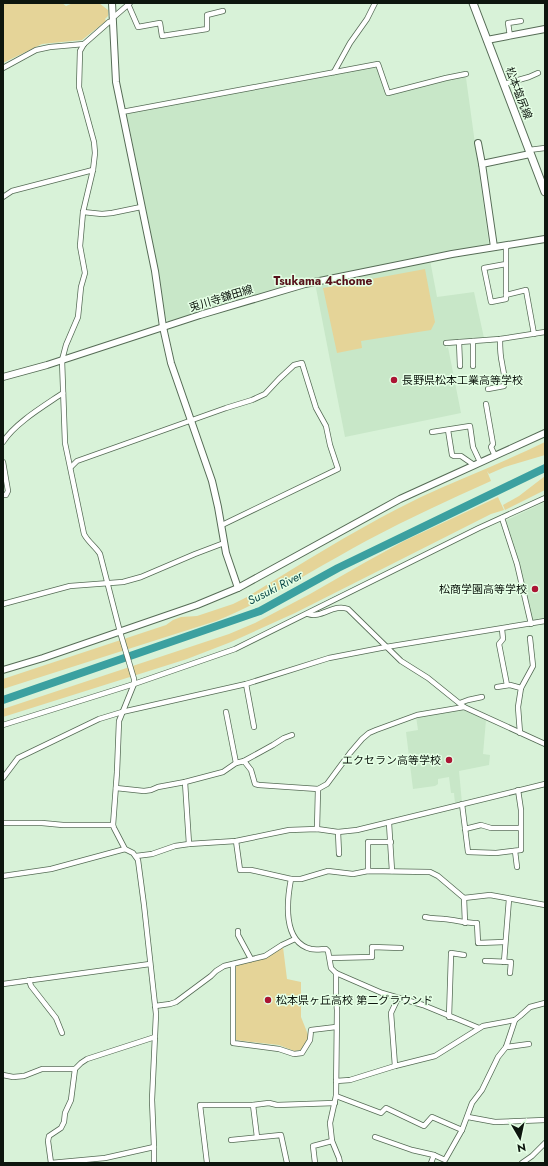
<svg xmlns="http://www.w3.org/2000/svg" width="548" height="1166" viewBox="0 0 548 1166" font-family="Jost,'Noto Sans JP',sans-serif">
<rect width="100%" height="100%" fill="#d8f2d8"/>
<g fill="#c8e7c8">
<polygon points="376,66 377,68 387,95 464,76 466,78 489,245 338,274 296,284 170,323 166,319 154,249 127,115 128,112"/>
<polygon points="430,260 437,297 474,292 484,338 445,341 446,348 448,347 461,413 345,437 315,283"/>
<polygon points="545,502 545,620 533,622 516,557 506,527 505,521"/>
<polygon points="461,709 486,720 483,754 490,755 489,765 459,771 462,803 455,804 454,793 451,793 449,777 438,779 438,784 435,786 413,789 406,732 418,730 416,716"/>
</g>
<g fill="#e5d498">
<polygon points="3,3 62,3 66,6 73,3 99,3 108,10 108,16 105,19 106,21 82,40 42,44 3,63"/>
<polygon points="425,269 435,322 431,330 361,341 362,348 337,353 323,288"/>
<path d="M545 442V455L505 467 489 474 487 471 491 481C449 500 407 519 366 541 316 568 269 599 216 621L3 689V679L166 625 173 620 181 617 197 616 233 604 247 597C304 562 361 526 421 497 462 478 504 462 545 442Z"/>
<polygon points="545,476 545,490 505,510 503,505 519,496"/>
<polygon points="498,497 504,510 491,514 295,613 231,642 187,659 3,717 3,709 229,634 255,623 310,594 364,563 404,541"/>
<polygon points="283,947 287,979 301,982 301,1017 309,1037 301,1050 294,1051 279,1045 235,1040 234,966"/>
</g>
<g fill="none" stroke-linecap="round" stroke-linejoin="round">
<polyline stroke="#3ba0a0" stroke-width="8" points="3,700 260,611 338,568 545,468"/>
<defs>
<g id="street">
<polyline points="128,4 138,27 160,23 162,36 207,29 207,15 223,11"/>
<polyline points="112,16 115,16 130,3"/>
<path d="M113 21 109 22 84 44 80 51 79 87 94 142 95 153 93 170 83 212 80 246 85 273 81 287 78 317 66 345 62 360 65 443 84 534C88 542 96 547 100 554L120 632 134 679V684L119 721 117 772 113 825 114 828 125 849 133 853 138 860 144 905 156 1014 152 1100 154 1147V1163"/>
<polyline points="510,36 508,23 521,21"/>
<polyline points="3,68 36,50 50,47 84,44"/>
<polyline points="334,72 350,43 367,19 375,3"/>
<polyline points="504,84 529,77 538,73"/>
<polyline points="122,112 378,64 388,93 446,78 466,74"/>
<polyline points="529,150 545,148"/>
<polyline points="3,197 12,191 93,170"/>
<polyline points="83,212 102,214 112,213 141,207"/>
<polyline points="506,264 484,268 491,302 506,299 506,245"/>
<polyline points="506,295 526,290 534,334"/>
<polyline points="473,341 473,366"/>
<polyline points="459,342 460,366"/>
<polyline points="446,343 500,339 545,332"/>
<path d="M488 389 504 386C506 378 503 371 502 363 500 355 500 347 500 339"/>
<polyline points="486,404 493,444 491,447 495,456"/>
<polyline points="448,430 452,455 454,456 461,456 474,465"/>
<polyline points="432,432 470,426 473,447 480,462"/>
<path d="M3 442C15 423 44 406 63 393"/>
<polyline points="3,462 8,491 6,495 3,495"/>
<polyline points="71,467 77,461 226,408 252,400 265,394 279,379 294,365 302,363 316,408 326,426 330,445 338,469 222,525"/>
<polyline points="502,518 517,564 531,624"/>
<polyline points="3,604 70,586 123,582 141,577 195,554 224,543"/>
<path d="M308 614C321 619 334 603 348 609L401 661 428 678 464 707 545 744"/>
<polyline points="502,629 503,639 499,644 507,685"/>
<polyline points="246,684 254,727"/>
<polyline points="497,687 510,685 521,688 518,707 520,733"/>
<polyline points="521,688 533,666 530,638"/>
<polyline points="460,703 468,700 482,697"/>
<polyline points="226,712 236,763"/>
<polyline points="3,725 134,684 235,649 479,528 545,498"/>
<polyline points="244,761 273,745 284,738 292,735"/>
<polyline points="3,778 18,758 99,719 122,712 246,684 329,658 386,647 545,621"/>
<polyline points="185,782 189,844"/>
<polyline points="116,788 144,791 151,790 158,787 185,782 223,772 236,763 244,761 251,770 255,784 259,785 318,789 327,784 350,753 362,739 369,733 376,730 417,715 464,707"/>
<polyline points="462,804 468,852 496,853 521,850 521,810 518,790"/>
<polyline points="3,823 42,823 63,825 113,825"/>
<polyline points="389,823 392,871"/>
<polyline points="317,829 318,789"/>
<polyline points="465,829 481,825 491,828 520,828"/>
<polyline points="338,832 339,854"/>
<polyline points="236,841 240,870 251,870 291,879 301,879 328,871 353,874 368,871 430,872 438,876 464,898 490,895 545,905"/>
<polyline points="515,851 517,867"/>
<polyline points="136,856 152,854 175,846 189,844 236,841 289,830 317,829 338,832 357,830 545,784"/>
<polyline points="368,871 368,842 391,842"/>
<polyline points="3,876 51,869 125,849"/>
<path d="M291 879C287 900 282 942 311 949 316 950 322 949 326 949L328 951 331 968 336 973 382 993 423 1005 479 1028"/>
<polyline points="464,898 465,923"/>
<path d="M425 917C432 919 438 918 444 919 456 920 465 923 477 923L478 943 505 942"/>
<polyline points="238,931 238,935 251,959"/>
<polyline points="330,958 372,957 372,947 401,948"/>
<polyline points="485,961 511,962 510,973"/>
<polyline points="504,962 509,899"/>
<polyline points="233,964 233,1043 279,1049 294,1054 302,1053 310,1040 311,1030 336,1027"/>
<polyline points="336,973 336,998 337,1010 336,1096 330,1123 332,1141 339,1158 340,1163"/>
<polyline points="29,980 31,986 56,1018 62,1033"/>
<polyline points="3,984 150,964"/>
<polyline points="155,1006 170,1004 176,1002 211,976 216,971 224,966 265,956 282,945 295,939"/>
<polyline points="449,1017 451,955 451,953 464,955"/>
<polyline points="506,1047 507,1047 529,1044"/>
<polyline points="395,1066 391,1013 398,998"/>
<polyline points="3,1075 13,1077 24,1076 42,1069 75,1069"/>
<polyline points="336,1081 350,1080 395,1066 435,1056 483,1026 515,1020 520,1016 530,1007 545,1003"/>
<polyline points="336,1096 381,1113 386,1108 424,1126 432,1117 462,1130"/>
<polyline points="253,1105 257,1137"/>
<polyline points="468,1117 495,1122 545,1120"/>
<polyline points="375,1137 412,1150 434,1155 445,1160 462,1130 472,1103 482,1090 498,1057 506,1047 515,1020"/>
<polyline points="231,1140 281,1135 287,1163"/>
<polyline points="51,1163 48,1141 49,1136 61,1128 64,1122 65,1113 71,1100 75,1069 81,1063 87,1059 155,1037"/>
<polyline points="51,1163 105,1158 154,1147"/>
<polyline points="207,1163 200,1105 253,1105 269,1103 277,1105 335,1103"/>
<polyline points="315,1163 313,1146 332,1141"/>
<polyline points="431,1163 434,1155"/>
<polyline points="522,1163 532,1156 545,1143"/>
</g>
<g id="secondary">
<polyline points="112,3 116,82 155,271 163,327 171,363 212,481 218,507 226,553 238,588"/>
<polyline points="487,40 545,29"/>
<polyline points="478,143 482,164 530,154"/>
<polyline points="482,164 494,247"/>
<polyline points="3,377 47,365 200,315 305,284 452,254 545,239"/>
<polyline points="3,670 43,658 197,605 238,588 400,499 545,433"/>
</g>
<polyline id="primary" points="473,3 545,192"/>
</defs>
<use href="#street" stroke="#566c56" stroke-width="6"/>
<use href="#secondary" stroke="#566c56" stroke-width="8"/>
<use href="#primary" stroke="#566c56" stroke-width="9"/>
<use href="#street" stroke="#fff" stroke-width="4.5"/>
<use href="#secondary" stroke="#fff" stroke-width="6"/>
<use href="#primary" stroke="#fff" stroke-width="7"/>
</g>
<g fill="#ab1534" stroke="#e5ffe5" stroke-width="1.5">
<circle cx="394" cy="380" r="4"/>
<circle cx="535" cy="589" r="4"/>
<circle cx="449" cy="760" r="4"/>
<circle cx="268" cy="1000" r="4"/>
</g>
<g text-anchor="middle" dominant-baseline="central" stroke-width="3" stroke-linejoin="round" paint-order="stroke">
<g font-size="11" fill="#0d160e" stroke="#e5ffe5">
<text transform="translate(519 93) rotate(69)">松本塩尻線</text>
<text transform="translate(221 298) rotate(-17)">兎川寺鎌田線</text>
</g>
<g font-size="11" fill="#0d160e" stroke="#e5ffe5" text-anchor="start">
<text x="402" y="380">長野県松本工業高等学校</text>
<text x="527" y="589" text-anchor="end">松商学園高等学校</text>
<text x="441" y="760" text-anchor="end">エクセラン高等学校</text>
<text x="276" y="1000">松本県ヶ丘高校 第二グラウンド</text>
</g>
<g font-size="12" font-weight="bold" fill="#56111a" stroke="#e5ffe5">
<text x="323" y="281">Tsukama 4-chome</text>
</g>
<g font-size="12" font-style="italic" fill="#0c4949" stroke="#e5ffe5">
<text transform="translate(275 588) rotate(-27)">Susuki River</text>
</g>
</g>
<rect width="548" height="1166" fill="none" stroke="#0d160e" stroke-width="8"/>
<g transform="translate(520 1138) rotate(171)" stroke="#e5ffe5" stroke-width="3" paint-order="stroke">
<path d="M0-3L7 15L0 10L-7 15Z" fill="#0d160e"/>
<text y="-6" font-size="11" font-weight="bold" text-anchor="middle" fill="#0d160e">N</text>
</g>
</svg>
